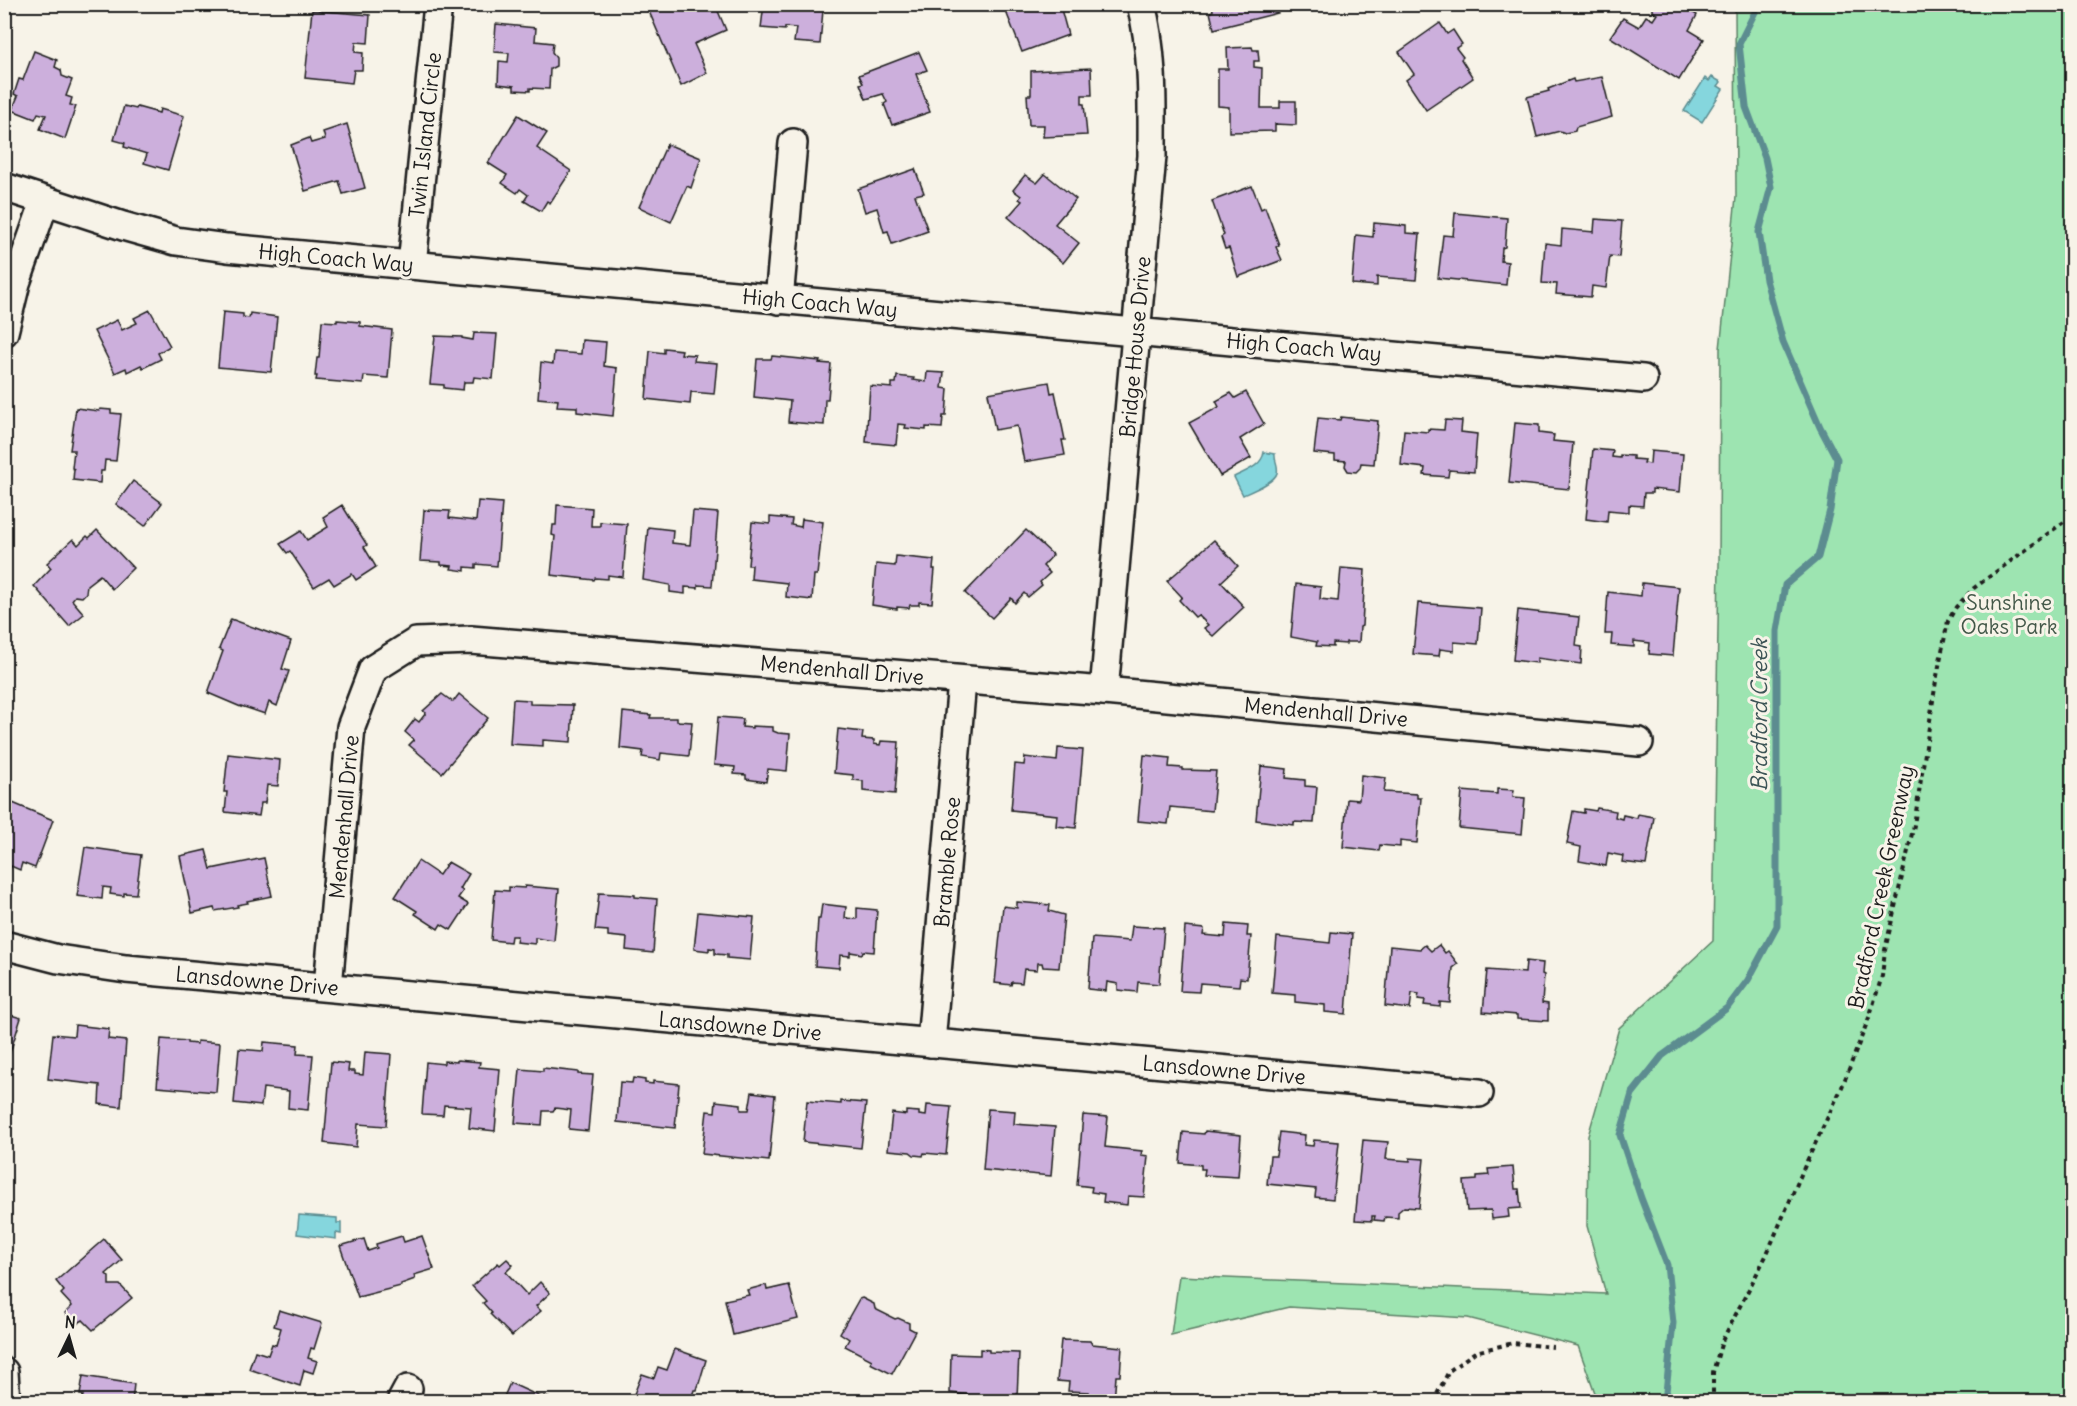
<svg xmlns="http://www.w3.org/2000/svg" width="2077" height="1406" viewBox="0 0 2077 1406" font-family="Delius,sans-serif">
<rect width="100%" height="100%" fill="#f7f3e8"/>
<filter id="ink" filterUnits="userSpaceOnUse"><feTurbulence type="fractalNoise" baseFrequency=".0167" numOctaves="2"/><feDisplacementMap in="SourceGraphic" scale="12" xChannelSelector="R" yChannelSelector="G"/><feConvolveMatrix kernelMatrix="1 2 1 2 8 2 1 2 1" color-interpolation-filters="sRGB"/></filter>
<g filter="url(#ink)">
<polygon fill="#9de4b1" stroke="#5c8066" stroke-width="1.5" points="1735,5 2072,5 2072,1401 1598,1401 1578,1346 1468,1318 1289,1307 1171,1335 1179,1276 1606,1294 1587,1226 1588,1136 1619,1028 1713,941 1719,564 1720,349 1736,197"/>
<g fill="#85d6dd" stroke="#5b8c90" stroke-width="1.5">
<polygon points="1712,77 1721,82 1718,86 1723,89 1702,122 1684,111 1705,78 1709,81"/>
<path d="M1264 452 1275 454C1274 461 1279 465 1277 473 1275 482 1252 491 1243 495L1234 477C1246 471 1262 466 1264 452Z"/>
<polygon points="299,1215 337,1218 337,1223 341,1223 341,1234 336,1233 336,1239 297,1234"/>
</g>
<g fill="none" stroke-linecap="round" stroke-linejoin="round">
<polyline stroke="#5b8c90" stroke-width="7" points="1665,1402 1673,1323 1667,1265 1641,1198 1620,1135 1632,1094 1662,1056 1727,1008 1748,980 1777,926 1777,631 1785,585 1818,557 1830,510 1837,459 1820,427 1783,342 1766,280 1759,232 1771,187 1765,158 1746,107 1739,44 1759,4"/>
</g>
<g fill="#ccafdc" stroke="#1c1c1c" stroke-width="1.5">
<polygon points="658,4 715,4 726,30 694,44 707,73 681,86 648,9"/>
<polygon points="764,4 810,4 810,9 823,10 820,44 794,42 796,28 785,27 785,30 761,28"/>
<polygon points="1003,4 1056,4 1058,9 1061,9 1068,35 1022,52"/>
<polygon points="1212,4 1276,4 1278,13 1214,29 1210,12 1213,11"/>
<polygon points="1652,4 1678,4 1697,15 1689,30 1704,39 1679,80 1610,37 1623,18 1639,27 1646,16 1653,20 1657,14 1652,11"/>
<polygon points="312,10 370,15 368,43 356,42 355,52 363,53 362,70 354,70 352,83 305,78"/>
<polygon points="1440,23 1447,34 1453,30 1462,44 1456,48 1463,57 1461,59 1473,78 1426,110 1406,80 1414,74 1399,52"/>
<polygon points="496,24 536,28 535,41 553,43 552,52 556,58 556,66 550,69 549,89 530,88 530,91 514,90 514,86 498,84 499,61 508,62 509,53 494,52"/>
<polygon points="1252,47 1253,50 1258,50 1259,61 1254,61 1254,67 1262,68 1261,108 1280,108 1280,101 1296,101 1296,125 1275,124 1275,131 1229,132 1229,107 1218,106 1218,69 1228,69 1227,48"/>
<polygon points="34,51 57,60 55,67 61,70 62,76 72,80 66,96 72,98 70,105 76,106 65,139 40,129 46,115 38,113 35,119 12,110 18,96 14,94 19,79 23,80"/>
<polygon points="919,52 927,70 916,74 930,112 892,125 884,104 887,102 883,94 866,99 860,84 863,83 859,75"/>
<polygon points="1091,68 1092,95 1082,95 1082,104 1084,104 1087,135 1043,137 1044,125 1029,125 1027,95 1031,95 1031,71"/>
<polygon points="1602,77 1612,117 1576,127 1575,131 1565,133 1560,131 1537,137 1527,97 1549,91 1548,89 1573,79 1574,82"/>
<polygon points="124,106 136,109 137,107 159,113 160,109 184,116 168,170 144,163 147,154 124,147 125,143 114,140"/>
<polygon points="518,115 547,133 537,148 571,171 550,203 547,201 541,211 524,201 528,195 520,189 517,193 502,183 507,175 488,163"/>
<polygon points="347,124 365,188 343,194 339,181 305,191 291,145 309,138 311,143 325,139 323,132"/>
<polygon points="667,144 701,158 691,188 687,186 671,222 639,207"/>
<polygon points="915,169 924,193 915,195 928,231 892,244 888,231 884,232 877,208 865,212 858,189"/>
<polygon points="1045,174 1076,199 1055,224 1079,243 1063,263 1008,217 1022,201 1019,199 1021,196 1013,190 1025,175 1037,183"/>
<polygon points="1252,186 1261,209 1265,207 1279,245 1276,247 1282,260 1238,277 1229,248 1225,249 1221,237 1224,235 1212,201"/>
<polygon points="1455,213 1507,218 1505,247 1502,248 1501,261 1508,262 1506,285 1438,278 1443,235 1453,236"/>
<polygon points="1595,219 1622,221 1619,257 1610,256 1606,288 1592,286 1591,297 1556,294 1557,284 1542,283 1545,243 1561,245 1562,229 1594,232"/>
<polygon points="1374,223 1406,226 1406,233 1420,234 1416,280 1377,277 1377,286 1352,284 1356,235 1373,237"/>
<polygon points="150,310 170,346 158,353 161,359 143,368 141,365 127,372 126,368 115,373 94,331 117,320 122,330 137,323 134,318"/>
<polygon points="223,312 243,314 243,317 249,318 250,313 277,317 271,372 218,367"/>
<polygon points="337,320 360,322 360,326 392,330 388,378 364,376 363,384 316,380 317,376 315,376 317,358 319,358 322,321 337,322"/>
<polygon points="474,333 497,334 493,379 474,377 473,382 464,382 463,390 444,388 444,385 430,384 435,336 462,337 462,338 473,340"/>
<polygon points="582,340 606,342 604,366 617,368 613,416 577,412 577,407 557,406 558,400 538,398 541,362 553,364 554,352 581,354"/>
<polygon points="664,348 682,350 681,354 695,355 694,361 717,363 714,394 691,392 690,404 646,399 650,351 664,353"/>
<polygon points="772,356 820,361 819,363 831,364 828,399 825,399 824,425 788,422 790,401 754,397 757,359 771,359"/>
<polygon points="927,372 944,373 942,388 948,389 946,416 943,416 942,428 926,427 926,430 905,428 906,425 898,424 896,445 866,442 870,386 892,388 892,383 896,383 897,376 914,378 913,380 926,382"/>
<polygon points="1049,382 1051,393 1055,392 1065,440 1062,440 1065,455 1024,462 1017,426 995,430 988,393"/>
<polygon points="1246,392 1264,424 1240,439 1251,458 1220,476 1189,423 1219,407 1216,401 1231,393 1235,398"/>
<polygon points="76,408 99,411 100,409 111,410 111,413 121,414 116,461 105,460 104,471 101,471 100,483 73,480 74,469 72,468 74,450 70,450"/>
<polygon points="1341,417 1378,421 1374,464 1361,463 1360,468 1356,472 1348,471 1345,466 1346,461 1335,460 1335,455 1314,453 1318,418 1340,420"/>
<polygon points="1445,420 1462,421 1461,432 1477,434 1474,472 1449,470 1448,477 1424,475 1425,468 1401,465 1404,430 1428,432 1428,429 1444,430"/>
<polygon points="1515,423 1539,425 1539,433 1554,435 1553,441 1573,443 1569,489 1509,483"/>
<polygon points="1593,449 1613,451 1612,457 1620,458 1620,455 1633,456 1633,459 1645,460 1644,463 1650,464 1651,451 1683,454 1680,492 1652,489 1652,493 1644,493 1643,506 1629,505 1629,512 1608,510 1607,522 1586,519"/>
<polygon points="133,481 162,503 145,526 116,504"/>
<polygon points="478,501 502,503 497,566 476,564 476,568 465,567 465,571 451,569 452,566 441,565 441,562 420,561 424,510 450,511 449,518 476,521"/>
<polygon points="342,505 367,545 364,547 376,567 356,580 352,574 334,585 329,578 314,587 290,551 287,553 280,544 301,531 307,540 328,527 323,517"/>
<polygon points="557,505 592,508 591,526 600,526 600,522 627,524 623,577 608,575 608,579 595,578 594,580 551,575 555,536 552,535 553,525 556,525"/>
<polygon points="693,511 718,513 712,586 698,585 698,588 685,587 685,594 670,592 670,585 643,580 648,527 673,530 672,543 690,545"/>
<polygon points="770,517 792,519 791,525 801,527 802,519 823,522 817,575 814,575 812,600 786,597 787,583 751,579 752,565 748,565 752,522 770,524"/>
<polygon points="97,530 133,568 112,589 100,575 87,585 86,593 82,597 75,596 72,600 84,614 69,626 34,586 51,568 47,563 73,539 78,545 87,536 89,538"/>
<polygon points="1026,530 1053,555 1043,566 1050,573 1040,582 1042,585 1028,597 1024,593 1015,603 1011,598 992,618 965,593"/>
<polygon points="1214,540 1238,566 1221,582 1244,607 1213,636 1204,628 1208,625 1198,615 1195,617 1179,600 1182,597 1167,581"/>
<polygon points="896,556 934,560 933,569 935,569 932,603 919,602 919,605 910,605 909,608 897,607 897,609 872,605 876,564 895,566"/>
<polygon points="1341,568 1365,570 1362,626 1360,627 1359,642 1346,642 1346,644 1333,643 1333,647 1316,646 1317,642 1291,637 1296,584 1321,587 1320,599 1338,601"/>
<polygon points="1642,583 1679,587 1673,656 1649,654 1650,643 1634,641 1634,647 1611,645 1612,634 1605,634 1608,592 1641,596"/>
<polygon points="1418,603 1481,608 1478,644 1454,642 1454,651 1440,649 1439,656 1413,654"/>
<polygon points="1518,610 1579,617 1576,646 1582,647 1581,664 1537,658 1537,663 1513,660"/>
<polygon points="231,619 291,641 282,669 289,671 277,706 269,702 265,714 241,706 241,707 208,693 223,651 219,649"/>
<polygon points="442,694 453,702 459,694 488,718 442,773 409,745 414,740 405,732 415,719 419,722 426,713 423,711"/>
<polygon points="513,699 530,700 530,704 573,705 571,742 543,740 543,746 510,744"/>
<polygon points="623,712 651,715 650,718 677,718 677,721 692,722 689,756 661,753 660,760 642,757 643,751 620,748"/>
<polygon points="718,717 743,719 742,727 752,728 752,726 773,727 773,731 778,733 790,734 787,771 768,769 766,782 746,779 746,775 734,774 735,767 714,765"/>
<polygon points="838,729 863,732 862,739 874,740 874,744 880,745 881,741 899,742 895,794 863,791 863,781 853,780 853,775 834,773"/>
<polygon points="1058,748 1083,750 1076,828 1056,826 1057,815 1011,810 1015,764 1024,765 1025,757 1057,761"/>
<polygon points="228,754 280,760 278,786 267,785 265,803 261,803 259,816 225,812 227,792 224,792"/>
<polygon points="1144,755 1170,758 1169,767 1183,768 1183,770 1216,771 1212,811 1170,807 1168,824 1138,821"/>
<polygon points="1261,766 1287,769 1286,778 1305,780 1305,786 1317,787 1314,823 1294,822 1294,825 1256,820"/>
<polygon points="1361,775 1386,778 1384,792 1417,794 1417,798 1421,798 1417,843 1400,841 1400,847 1380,845 1379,851 1343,847 1347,799 1359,800"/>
<polygon points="1497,789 1514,790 1513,797 1525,798 1522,834 1459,828 1462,791 1497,794"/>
<polygon points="8,801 53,820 35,868 22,863 20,870 11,866 8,876 4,875 4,811"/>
<polygon points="1597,808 1616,811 1615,817 1622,819 1623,815 1637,818 1638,814 1654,817 1646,865 1622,862 1623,856 1608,853 1606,866 1579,861 1581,847 1567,844 1573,811 1584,813 1584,809 1596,811"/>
<polygon points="85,847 141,855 136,894 124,893 124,896 110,894 111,888 103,887 102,899 77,896"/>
<polygon points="206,850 211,869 264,858 272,896 247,901 248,903 237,905 238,907 215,911 214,908 192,913 180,856"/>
<polygon points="418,861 439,875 448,862 469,874 460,889 463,891 458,898 468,904 451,930 441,924 438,929 415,914 417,911 395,897"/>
<polygon points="525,886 559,889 554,941 535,938 535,944 516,942 517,936 511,936 510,942 491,940 495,890 509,891 509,887 525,888"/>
<polygon points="599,893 635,895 635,897 657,899 653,953 626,950 627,938 608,936 608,931 595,930"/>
<polygon points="1017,902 1050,905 1049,911 1064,915 1059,968 1043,967 1042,963 1038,963 1037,970 1024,969 1022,983 1012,982 1011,985 995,983 1003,906 1017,908"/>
<polygon points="822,904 846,907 845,918 857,919 857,908 877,910 874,952 863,951 862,954 850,952 850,956 840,955 839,968 815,966 818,919 820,919"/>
<polygon points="698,912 754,917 750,960 727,958 727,955 715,954 715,949 709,948 709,951 694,949"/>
<polygon points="1226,924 1248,926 1247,936 1251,936 1247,979 1240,978 1239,986 1200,983 1199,992 1180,991 1185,927 1204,929 1203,935 1225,937"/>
<polygon points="1132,926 1164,928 1159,984 1138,982 1137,992 1118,990 1118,984 1107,982 1106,991 1088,989 1092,938 1130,941"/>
<polygon points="1331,932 1352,934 1346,1014 1325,1012 1325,1005 1295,1002 1295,995 1272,993 1277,937 1330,943"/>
<polygon points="1425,945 1431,951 1439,945 1445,953 1448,951 1458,964 1453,968 1450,1003 1440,1002 1440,1007 1424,1005 1425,1000 1418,999 1419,994 1412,993 1410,1009 1385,1006 1390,946 1420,949"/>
<polygon points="1526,961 1543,963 1542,974 1544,975 1542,1003 1548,1004 1548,1021 1517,1019 1517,1015 1483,1012 1487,970 1525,973"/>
<polygon points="4,1013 21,1018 7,1062 4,1061"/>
<polygon points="75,1025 109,1029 108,1039 126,1041 121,1107 99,1104 100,1085 48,1079 53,1034 74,1036"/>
<polygon points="161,1039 187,1041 187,1043 197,1044 197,1041 220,1043 216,1092 157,1087"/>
<polygon points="264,1042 298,1045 297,1054 313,1055 308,1110 288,1108 289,1091 263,1088 261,1106 234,1103 239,1049 263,1051"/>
<polygon points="365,1052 391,1054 386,1126 358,1124 356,1147 324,1143 331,1062 349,1064 348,1071 355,1071 355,1074 363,1075"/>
<polygon points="457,1060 480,1062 479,1067 500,1069 495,1131 469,1128 471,1107 444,1105 443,1115 422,1114 426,1062 444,1064 444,1061 457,1062"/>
<polygon points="543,1068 578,1072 578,1074 593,1075 588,1131 569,1129 571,1110 555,1108 553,1111 543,1111 542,1125 515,1123 520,1069 543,1071"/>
<polygon points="633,1078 645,1080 645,1083 653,1084 653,1081 679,1084 675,1128 617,1122 620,1082 632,1083"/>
<polygon points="752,1092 775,1095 769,1161 702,1154 707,1111 715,1112 716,1101 741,1104 741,1110 749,1110"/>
<polygon points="807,1101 841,1104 841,1101 866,1103 861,1148 803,1142"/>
<polygon points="927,1105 951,1107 946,1155 924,1153 923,1156 914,1155 910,1152 888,1150 892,1113 906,1115 906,1111 919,1112 919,1115 926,1116"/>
<polygon points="988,1109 1015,1111 1014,1124 1055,1127 1051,1176 983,1170"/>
<polygon points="1083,1115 1108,1117 1105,1147 1142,1151 1141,1155 1148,1156 1144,1197 1128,1196 1127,1205 1103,1202 1104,1194 1091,1192 1092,1187 1077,1185"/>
<polygon points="1205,1131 1241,1135 1238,1177 1204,1175 1205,1169 1201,1169 1201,1165 1180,1163 1183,1132 1204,1134"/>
<polygon points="1279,1132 1305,1135 1304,1145 1313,1146 1314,1140 1339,1142 1333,1199 1315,1197 1316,1189 1267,1184 1270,1156 1276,1156"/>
<polygon points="1363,1140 1388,1142 1386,1159 1410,1161 1410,1158 1424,1159 1419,1208 1404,1207 1398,1212 1398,1218 1385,1217 1384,1221 1374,1220 1375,1216 1372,1216 1372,1221 1355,1220"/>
<polygon points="1513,1167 1515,1189 1519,1189 1521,1208 1508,1209 1509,1217 1492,1219 1491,1210 1467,1211 1464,1181 1477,1180 1477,1176 1489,1175 1488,1169"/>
<polygon points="402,1236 404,1242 422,1236 434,1269 414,1275 415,1279 401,1284 401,1286 358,1297 340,1246 364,1239 368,1251 377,1248 376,1244"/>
<polygon points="104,1239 122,1260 106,1274 109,1277 109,1285 120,1285 132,1298 93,1330 83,1320 75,1325 65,1313 72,1306 61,1294 64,1291 56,1281"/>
<polygon points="507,1259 513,1265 506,1272 527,1295 540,1282 550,1293 536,1306 541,1311 512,1336 490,1314 492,1313 483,1303 486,1301 472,1286 498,1263 500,1265"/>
<polygon points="766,1285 767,1290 789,1285 798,1319 733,1335 725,1300 749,1295 747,1290"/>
<polygon points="862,1298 874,1304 875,1309 895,1319 898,1318 909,1323 909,1328 915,1331 892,1374 870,1363 872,1360 845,1346 849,1339 840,1333 859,1299"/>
<polygon points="279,1310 322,1323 314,1349 311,1348 308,1358 317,1361 313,1373 304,1370 300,1386 249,1369 255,1351 268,1355 272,1344 276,1345 281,1328 274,1326"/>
<polygon points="1061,1340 1090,1341 1092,1344 1122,1347 1120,1376 1116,1376 1114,1402 1088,1402 1089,1392 1068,1391 1069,1382 1057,1381"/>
<polygon points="675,1349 706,1360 697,1390 694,1390 690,1402 639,1402 632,1399 642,1374 654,1378 658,1367 667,1370"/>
<polygon points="980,1349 989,1350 989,1352 1019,1353 1017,1397 980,1396 980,1402 969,1402 969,1395 950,1393 951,1354 980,1355"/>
<polygon points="83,1376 134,1384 132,1402 82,1402 83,1395 80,1395"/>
<polygon points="510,1383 543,1398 544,1396 553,1400 553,1402 491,1402 494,1395 503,1399"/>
</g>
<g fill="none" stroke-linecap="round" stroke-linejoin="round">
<defs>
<g id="minor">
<polyline points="4,187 123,226 176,241 227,248 1643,379"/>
<polyline points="412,265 438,4"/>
<polyline points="779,300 793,143"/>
<polyline points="4,332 16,283 45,201"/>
<path d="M1104 691 1152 156C1152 105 1154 55 1141 4"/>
<polyline points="4,945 58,959 126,969 1479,1093"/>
<polyline points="328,987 351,727 373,669 416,642 471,640 1104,691 1639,742"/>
<polyline points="931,1043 962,681"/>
<polyline points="4,1372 6,1402"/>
<polyline points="401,1402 408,1389"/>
</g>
</defs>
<use href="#minor" stroke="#1c1c1c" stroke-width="32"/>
<g stroke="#1c1c1c" stroke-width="4" stroke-dasharray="4.5 4.5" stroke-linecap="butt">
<polyline points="1433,1402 1449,1371 1475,1352 1513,1343 1553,1347"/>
<polyline points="1713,1402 1713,1372 1722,1341 1766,1256 1806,1163 1842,1087 1870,1015 1882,976 1885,950 1914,825 1936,681 1948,621 1956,607 1974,588 2072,516"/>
</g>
<use href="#minor" stroke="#f7f3e8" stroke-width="27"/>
</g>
</g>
<g text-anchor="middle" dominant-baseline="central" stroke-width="6" stroke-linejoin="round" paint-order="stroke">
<g font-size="21" fill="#1c1c1c" stroke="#f7f3e8">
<text transform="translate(425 135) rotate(-84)">Twin Island Circle</text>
<text transform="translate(336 258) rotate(5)">High Coach Way</text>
<text transform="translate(820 303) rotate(5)">High Coach Way</text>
<text transform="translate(1135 347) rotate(-85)">Bridge House Drive</text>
<text transform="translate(1304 347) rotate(5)">High Coach Way</text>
<text transform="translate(842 670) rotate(5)">Mendenhall Drive</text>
<text transform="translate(1326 712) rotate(5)">Mendenhall Drive</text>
<text transform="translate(344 817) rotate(-85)">Mendenhall Drive</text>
<text transform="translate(947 862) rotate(-85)">Bramble Rose</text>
<text transform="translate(1881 887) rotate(-78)">Bradford Creek Greenway</text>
<text transform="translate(257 981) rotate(5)">Lansdowne Drive</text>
<text transform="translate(740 1026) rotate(5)">Lansdowne Drive</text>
<text transform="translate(1224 1070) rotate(5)">Lansdowne Drive</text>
</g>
<g font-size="21" fill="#435849" stroke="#f7f3e8">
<text x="2009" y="602">Sunshine<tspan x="2009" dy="24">Oaks Park</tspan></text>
</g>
<g font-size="22" font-style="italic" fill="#3c5456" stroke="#f7f3e8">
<text transform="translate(1759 715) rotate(-90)">Bradford Creek</text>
</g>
</g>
<rect width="2077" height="1406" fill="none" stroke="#f7f3e8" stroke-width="24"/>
<rect x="12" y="12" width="2053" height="1382" fill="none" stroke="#1c1c1c" stroke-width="2" filter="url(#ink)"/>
<g transform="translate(69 1337) rotate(5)" stroke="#f7f3e8" stroke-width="4.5" paint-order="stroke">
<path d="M0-4.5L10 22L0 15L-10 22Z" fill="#1c1c1c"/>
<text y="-9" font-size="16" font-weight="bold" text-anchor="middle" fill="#1c1c1c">N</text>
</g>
</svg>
